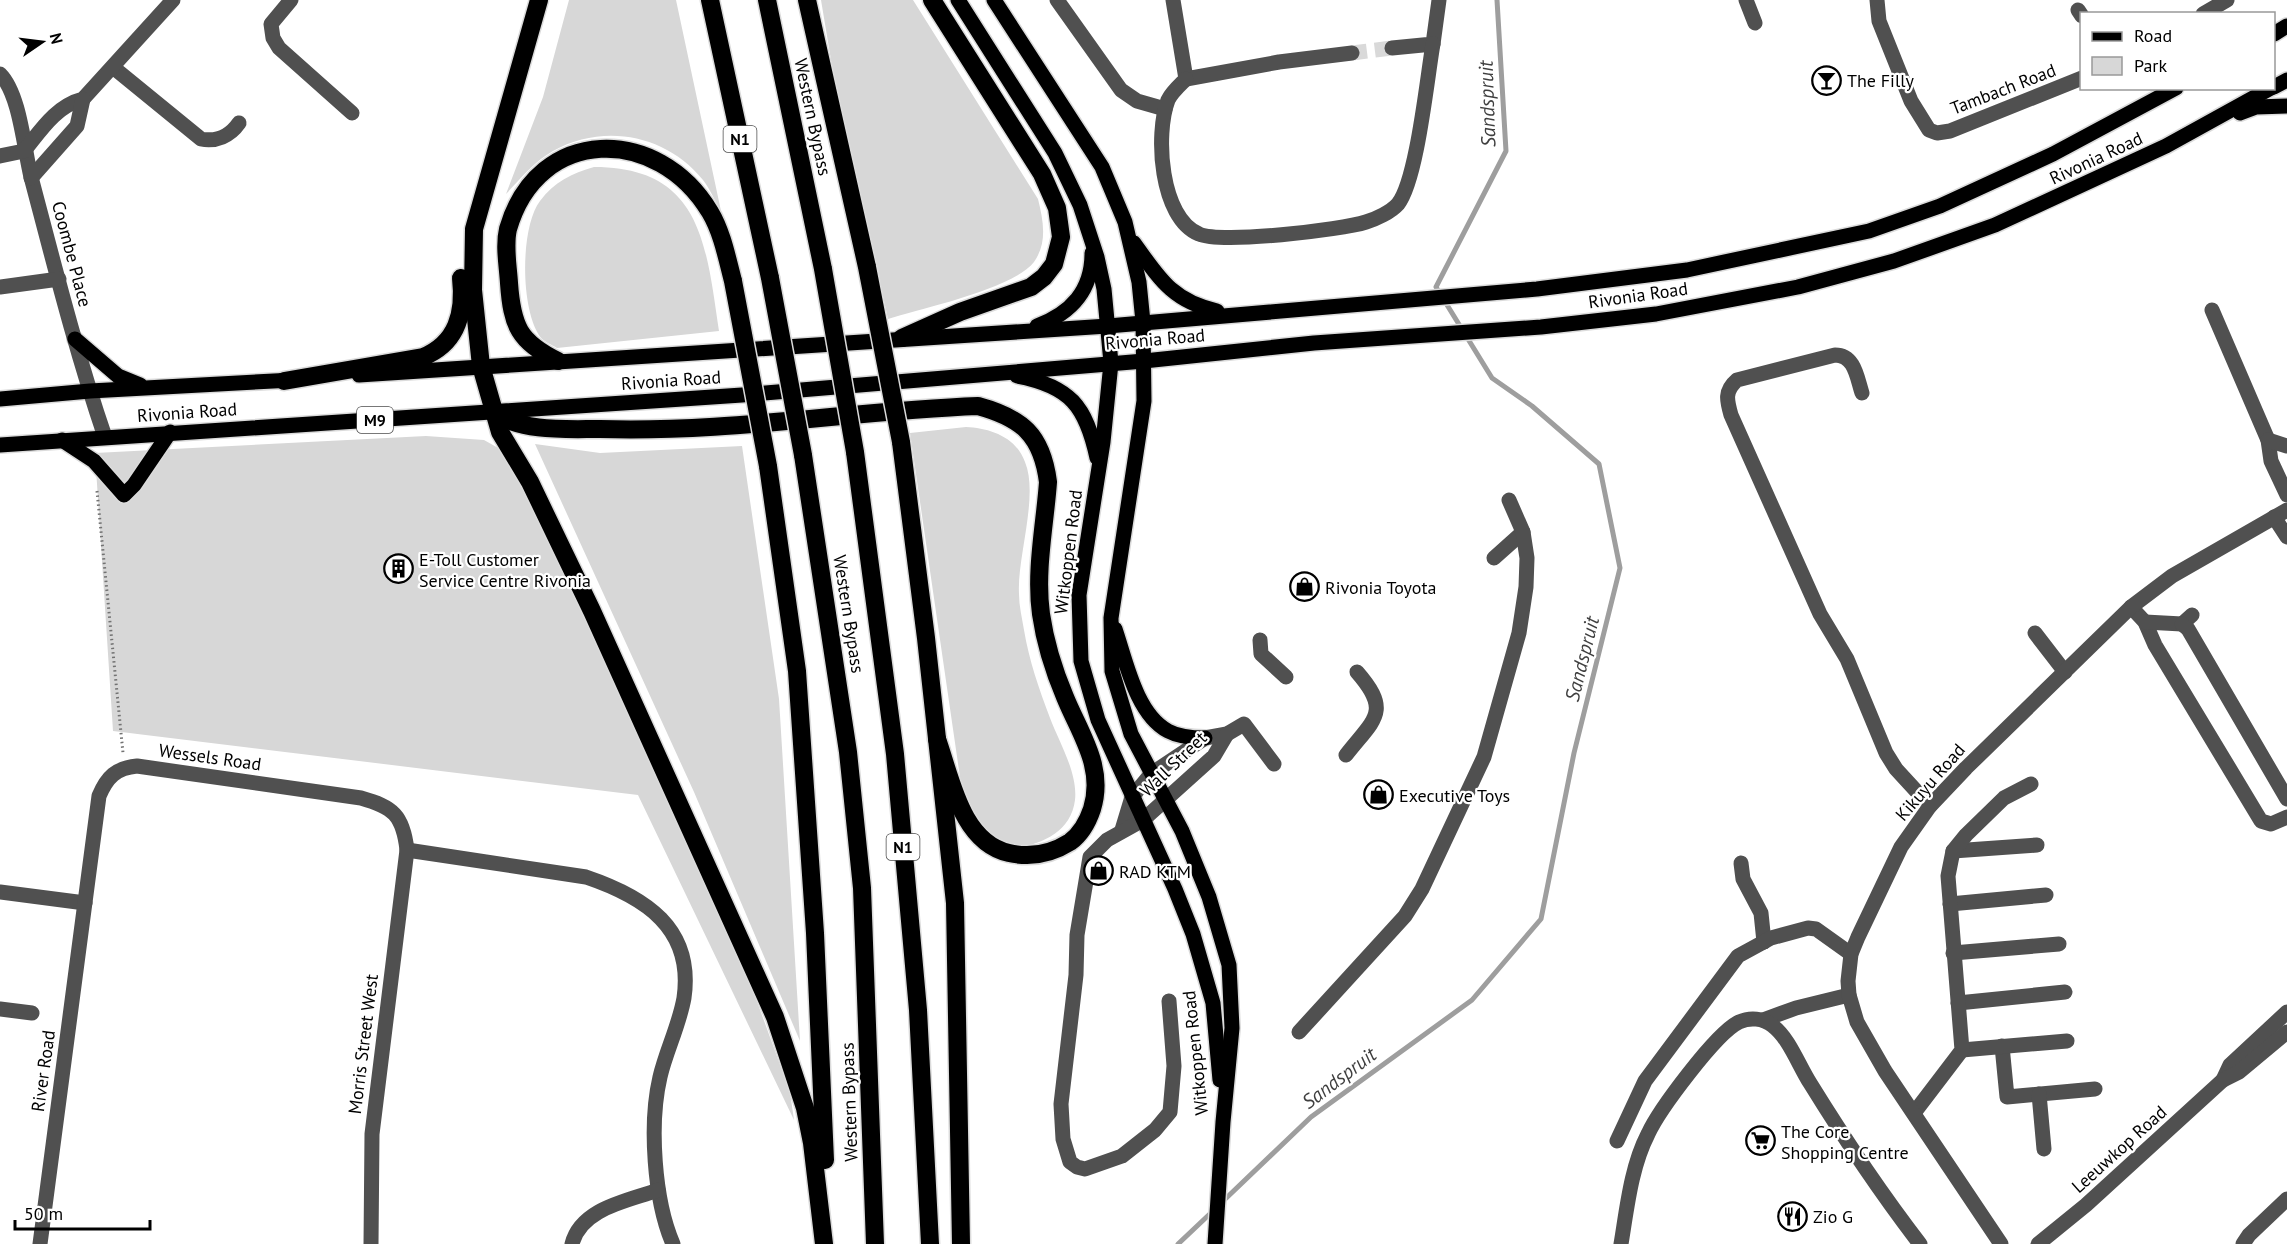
<svg xmlns="http://www.w3.org/2000/svg" width="2287" height="1244" viewBox="0 0 2287 1244" font-family="'PT Sans',sans-serif">
<rect width="100%" height="100%" fill="#fff"/>
<g fill="#d7d7d7">
<path d="M569 0H676L721 211C715 201 710 189 703 180 666 134 603 123 553 151 535 161 520 179 506 194L543 97Z"/>
<path d="M821 0H913L1038 199C1043 220 1048 242 1034 262 1013 289 923 308 888 319L832 66Z"/>
<path d="M594 167C702 167 706 245 719 331L557 348C552 345 545 342 541 338 520 311 520 227 540 201 554 182 572 173 594 167Z"/>
<path d="M966 427C990 428 1016 437 1025 462 1039 496 1017 556 1019 594 1019 606 1022 618 1024 630 1029 660 1039 689 1050 718 1059 742 1078 773 1075 800 1071 833 1040 845 1011 849L978 830 962 791 910 433Z"/>
<polygon points="426,436 484,440 500,449 514,468 575,597 751,985 790,1092 794,1120 638,795 113,731 95,453"/>
<polygon points="535,444 600,453 742,446 779,699 800,1041 694,792"/>
</g>
<g fill="none" stroke-linecap="round" stroke-linejoin="round">
<g stroke="#9e9e9e" stroke-width="5">
<polyline points="1220,1204 1311,1117 1472,1000 1541,919 1574,753 1620,568 1599,464 1532,406 1492,378 1436,287 1506,151 1497,0"/>
<polyline points="1178,1244 1214,1210"/>
</g>
<polyline stroke="#d9d9d9" stroke-width="15" stroke-dasharray="15 8" stroke-linecap="butt" points="1352,53 1392,48"/>
<defs>
<g id="major">
<polyline points="958,0 1055,153 1080,205 1097,257 1104,289 1111,363 1103,442 1079,595 1081,661 1098,720 1175,889 1193,934 1213,1003 1220,1080"/>
<polyline points="994,0 1102,167 1125,222 1139,282 1143,322 1144,401 1111,618 1112,671 1131,734 1182,831 1209,897 1229,965 1232,1028 1223,1122 1215,1244"/>
<polyline points="2274,34 2287,26"/>
<polyline points="2274,87 2287,80"/>
<polyline points="2240,113 2256,107 2287,106"/>
<path d="M1134 243C1159 278 1172 301 1217 311"/>
<path d="M1037 326C1071 313 1092 291 1092 253"/>
<polyline points="75,339 118,376 140,385"/>
<polyline points="359,375 1108,326 1537,289 1687,270 1869,231 1940,206 2053,154 2176,88"/>
<path d="M1017 376C1070 386 1086 406 1097 458"/>
<polyline points="0,399 90,391 293,380"/>
<polyline points="62,440 94,461 124,495 134,485 170,432"/>
<polyline points="0,445 742,395 1144,361 1314,343 1541,327 1656,314 1798,287 1894,261 1995,225 2166,146 2271,88"/>
<path d="M1115 629C1126 661 1136 714 1168 731 1179 737 1193 738 1205 738"/>
</g>
<g id="highway">
<polyline points="539,0 474,229 473,290 481,366 500,432 530,482 592,611 775,1017 805,1108 812,1143 824,1244"/>
<polyline points="710,0 770,278"/>
<polyline points="767,0 823,269"/>
<polyline points="807,0 867,267"/>
<polyline points="902,338 960,312 1031,287 1044,277 1054,264 1061,237 1057,208 1042,174 932,0"/>
<path d="M558 361C519 342 512 326 509 283 508 266 504 246 508 229 538 125 658 125 710 212 722 232 727 258 733 281"/>
<path d="M284 381 423 357C457 343 465 313 461 278"/>
<path d="M493 413C526 432 563 429 600 429 727 433 851 411 978 406 1022 418 1042 435 1048 482 1045 524 1035 571 1041 614 1045 642 1054 671 1065 697 1080 734 1105 767 1092 809 1088 821 1081 834 1070 842 1051 854 1031 858 1009 853 961 842 951 778 937 739"/>
<polyline points="901,442 926,638 955,903 961,1244"/>
<polyline points="855,452 895,754 918,1010 930,1244"/>
<polyline points="803,455 848,752 862,888 875,1244"/>
<polyline points="768,466 797,671 815,933 825,1160"/>
</g>
</defs>
<use href="#major" stroke="#dbdbdb" stroke-width="18"/>
<use href="#highway" stroke="#dbdbdb" stroke-width="21"/>
<polyline stroke="#727272" stroke-width="3" stroke-dasharray="1.5 3" stroke-linecap="butt" points="97,491 123,753"/>
<g stroke="#505050" stroke-width="15">
<polyline points="291,0 271,24 273,38 279,48 352,113"/>
<polyline points="1057,0 1121,90 1137,101 1165,109"/>
<polyline points="1173,0 1186,79 1279,62 1352,53"/>
<polyline points="1746,0 1755,23"/>
<polyline points="1877,0 1879,21 1911,101 1929,130 1937,133 1950,131 2082,78"/>
<polyline points="2078,10 2082,16"/>
<polyline points="2203,14 2227,0"/>
<polyline points="1392,48 1433,44 1439,0"/>
<path d="M114 68 201 139C216 142 230 136 239 123"/>
<path d="M0 74C20 94 24 149 31 177 54 264 76 352 105 437"/>
<path d="M1186 79C1179 86 1172 92 1168 100 1155 134 1160 218 1199 234 1221 244 1341 230 1366 222 1376 219 1391 212 1398 204 1417 180 1427 78 1433 44"/>
<path d="M0 156 24 151C41 130 56 106 83 99L173 0"/>
<polyline points="31,178 77,126 83,99"/>
<polyline points="0,287 59,279"/>
<polyline points="2212,310 2268,440 2271,461 2287,495"/>
<path d="M1862 393C1857 378 1855 355 1835 355L1737 380C1724 391 1727 401 1731 415L1820 614 1847 659 1886 753 1896 769 1930 806"/>
<polyline points="2268,440 2287,446"/>
<polyline points="2274,517 2287,537"/>
<polyline points="1494,558 1523,532"/>
<polyline points="2131,607 2145,622 2155,645 2261,821 2271,824 2287,817"/>
<polyline points="2145,622 2182,624 2192,615"/>
<polyline points="2182,624 2188,629 2287,799"/>
<polyline points="2035,633 2065,672"/>
<polyline points="1260,640 1261,654 1286,677"/>
<path d="M1346 755C1374 719 1392 712 1357 672"/>
<polyline points="1122,830 1132,797 1151,774 1205,738 1227,734 1244,724 1274,764"/>
<path d="M407 850 586 877C645 897 694 928 684 998 679 1026 666 1051 660 1077 649 1124 654 1200 673 1244"/>
<polyline points="1953,851 2037,845"/>
<polyline points="1741,863 1743,879 1761,913 1764,942"/>
<polyline points="0,892 85,903"/>
<polyline points="1950,904 2046,895"/>
<polyline points="1953,953 2059,944"/>
<polyline points="1169,1001 1174,1066 1170,1112 1155,1130 1122,1156 1085,1169 1077,1167 1070,1162 1063,1139 1061,1104 1076,975 1077,935 1090,857 1107,840 1143,820 1214,756 1227,734"/>
<polyline points="1958,1003 2065,992"/>
<polyline points="0,1009 32,1013"/>
<polyline points="1763,1020 1796,1008 1849,995"/>
<polyline points="1299,1032 1405,916 1422,889 1484,757 1519,633 1526,587 1527,558 1523,532 1509,500"/>
<polyline points="2002,1046 2007,1097 2095,1089"/>
<polyline points="1962,1050 2067,1041"/>
<polyline points="2223,1080 2230,1065 2287,1012"/>
<polyline points="2039,1094 2044,1149"/>
<polyline points="1914,1113 1962,1050 1948,876 1953,851 1966,835 2004,798 2031,784"/>
<polyline points="1617,1141 1645,1081 1738,956 1771,938 1808,928 1816,929 1851,954"/>
<path d="M40 1244 99 796C107 777 116 768 137 766L361 798C393 807 403 815 407 850L372 1134 371 1244"/>
<path d="M572 1244C581 1208 628 1201 658 1190"/>
<path d="M1621 1244C1627 1208 1631 1167 1648 1134 1659 1110 1716 1033 1739 1022 1750 1017 1763 1018 1773 1026 1789 1038 1799 1066 1810 1083 1844 1138 1880 1192 1920 1244"/>
<polyline points="2001,1244 1885,1071 1857,1022 1849,995 1848,981 1851,954 1858,937 1901,847 1930,806 1966,768 2131,607 2172,576 2287,510"/>
<polyline points="2038,1244 2086,1205 2223,1080 2239,1072 2287,1032"/>
<polyline points="2243,1244 2249,1235 2287,1199"/>
</g>
<use href="#major" stroke="#000" stroke-width="15"/>
<use href="#highway" stroke="#000" stroke-width="18"/>
<defs>
<g id="highway-bridge">
<polyline points="867,267 901,442"/>
<polyline points="823,269 855,452"/>
<polyline points="770,278 803,455"/>
<polyline points="733,281 768,466"/>
</g>
</defs>
<use href="#highway-bridge" stroke="#dbdbdb" stroke-width="21" stroke-linecap="butt"/>
<use href="#highway-bridge" stroke="#000" stroke-width="18"/>
</g>
<defs>
<symbol id="bar-ring" viewBox="-11 -11 22 22"><circle r="9.5" fill="#fff" stroke="#000" stroke-width="1.5"/><path d="M-6-5H6L.8 .8V4.5H3.5V6h-7V4.5H-.8V.8Z" fill="#000"/></symbol>
<symbol id="building-ring" viewBox="-11 -11 22 22"><circle r="9.5" fill="#fff" stroke="#000" stroke-width="1.5"/><path d="M-4-6H4V6H1V3H-1V6H-4ZM-2.5-4.3h1.7v1.8h-1.7ZM.8-4.3h1.7v1.8H.8ZM-2.5-1h1.7V.8h-1.7ZM.8-1h1.7V.8H.8Z" fill="#000"/></symbol>
<symbol id="shop-ring" viewBox="-11 -11 22 22"><circle r="9.5" fill="#fff" stroke="#000" stroke-width="1.5"/><path d="M-5-2.5h2.3a2.7 3.5 0 0 1 5.4 0H5L5.5 6h-11ZM-1.5-2.5h3a1.5 2.3 0 0 0-3 0Z" fill="#000"/></symbol>
<symbol id="supermarket-ring" viewBox="-11 -11 22 22"><circle r="9.5" fill="#fff" stroke="#000" stroke-width="1.5"/><path d="M-6-5.5h2.5l.6 2H6L4.5 2H-2.5L-4.4-4H-6ZM-1.5 3.2a1.3 1.3 0 1 0 .1 0ZM3 3.2a1.3 1.3 0 1 0 .1 0Z" fill="#000"/></symbol>
<symbol id="restaurant-ring" viewBox="-11 -11 22 22"><circle r="9.5" fill="#fff" stroke="#000" stroke-width="1.5"/><path d="M-5-6h1v4h1v-4h1v4h1v-4h1v5L-1.5 .5V6h-2V.5L-5-1ZM5-6V6H3V1.5H1.5Q1.5-4 5-6Z" fill="#000"/></symbol>
</defs>
<g fill-rule="evenodd">
<use href="#bar-ring" x="1810" y="64" width="33" height="33"/>
<use href="#building-ring" x="382" y="552" width="33" height="33"/>
<use href="#shop-ring" x="1288" y="570" width="33" height="33"/>
<use href="#shop-ring" x="1362" y="778" width="33" height="33"/>
<use href="#shop-ring" x="1082" y="854" width="33" height="33"/>
<use href="#supermarket-ring" x="1744" y="1124" width="33" height="33"/>
<use href="#restaurant-ring" x="1776" y="1200" width="33" height="33"/>
</g>
<g text-anchor="middle" dominant-baseline="central" stroke-width="4.5" stroke-linejoin="round" paint-order="stroke">
<g fill="#fff" stroke="#4c4c4c" stroke-width="1.5">
<rect x="723.5" y="126" width="33" height="26" rx="4.5"/>
<rect x="357" y="407" width="36" height="26" rx="4.5"/>
<rect x="886.5" y="834" width="33" height="26" rx="4.5"/>
</g>
<g font-size="16" font-weight="bold" fill="#000">
<text x="740" y="139">N1</text>
<text x="375" y="420">M9</text>
<text x="903" y="847">N1</text>
</g>
<g font-size="18" fill="#000" stroke="#fff" text-anchor="start">
<text x="1847" y="80">The Filly</text>
<text x="419" y="559">E-Toll Customer<tspan x="419" dy="21">Service Centre Rivonia</tspan></text>
<text x="1325" y="587">Rivonia Toyota</text>
<text x="1399" y="795">Executive Toys</text>
<text x="1119" y="871">RAD KTM</text>
<text x="1781" y="1131">The Core<tspan x="1781" dy="21">Shopping Centre</tspan></text>
<text x="1813" y="1216">Zio G</text>
</g>
<g font-size="18" fill="#000" stroke="#fff">
<text transform="translate(2003 89) rotate(-21)">Tambach Road</text>
<text transform="translate(813 117) rotate(78)">Western Bypass</text>
<text transform="translate(2096 158) rotate(-25)">Rivonia Road</text>
<text transform="translate(72 254) rotate(75)">Coombe Place</text>
<text transform="translate(1638 295) rotate(-8)">Rivonia Road</text>
<text transform="translate(1155 339) rotate(-5)">Rivonia Road</text>
<text transform="translate(671 380) rotate(-4)">Rivonia Road</text>
<text transform="translate(187 412) rotate(-4)">Rivonia Road</text>
<text transform="translate(1068 552) rotate(-83)">Witkoppen Road</text>
<text transform="translate(849 614) rotate(81)">Western Bypass</text>
<text transform="translate(210 757) rotate(8)">Wessels Road</text>
<text transform="translate(1173 764) rotate(-44)">Wall Street</text>
<text transform="translate(1930 782) rotate(-49)">Kikuyu Road</text>
<text transform="translate(363 1044) rotate(-83)">Morris Street West</text>
<text transform="translate(1195 1053) rotate(-96)">Witkoppen Road</text>
<text transform="translate(43 1071) rotate(-82)">River Road</text>
<text transform="translate(849 1102) rotate(-92)">Western Bypass</text>
<text transform="translate(2119 1149) rotate(-42)">Leeuwkop Road</text>
</g>
<g font-size="20" font-style="italic" fill="#3f3f3f" stroke="#fff">
<text transform="translate(1487 104) rotate(-92)">Sandspruit</text>
<text transform="translate(1582 659) rotate(-76)">Sandspruit</text>
<text transform="translate(1339 1078) rotate(-37)">Sandspruit</text>
</g>
</g>
<rect x="2080" y="12" width="195" height="78" fill="#ffffff" stroke="#999999" stroke-width="1.5"/>
<rect x="2092" y="32" width="30" height="9" fill="#000000" stroke="#999999" stroke-width="1.5"/>
<text x="2134" y="42" font-size="18" fill="#000000">Road</text>
<rect x="2092" y="57" width="30" height="18" fill="#d7d7d7" stroke="#999999" stroke-width="1.5"/>
<text x="2134" y="72" font-size="18" fill="#000000">Park</text>
<g transform="translate(42 42) rotate(76)" stroke="#ffffff" stroke-width="4.5" paint-order="stroke">
<path d="M0-4.5L10 22L0 15L-10 22Z" fill="#000000"/>
<text y="-9" font-size="16" font-weight="bold" text-anchor="middle" fill="#000000">N</text>
</g>
<path d="M15 1220v9h135v-9" fill="none" stroke="#000000" stroke-width="3"/>
<text x="24" y="1220" font-size="18" fill="#000000" stroke="#ffffff" stroke-width="4.5" paint-order="stroke">50 m</text>
</svg>
